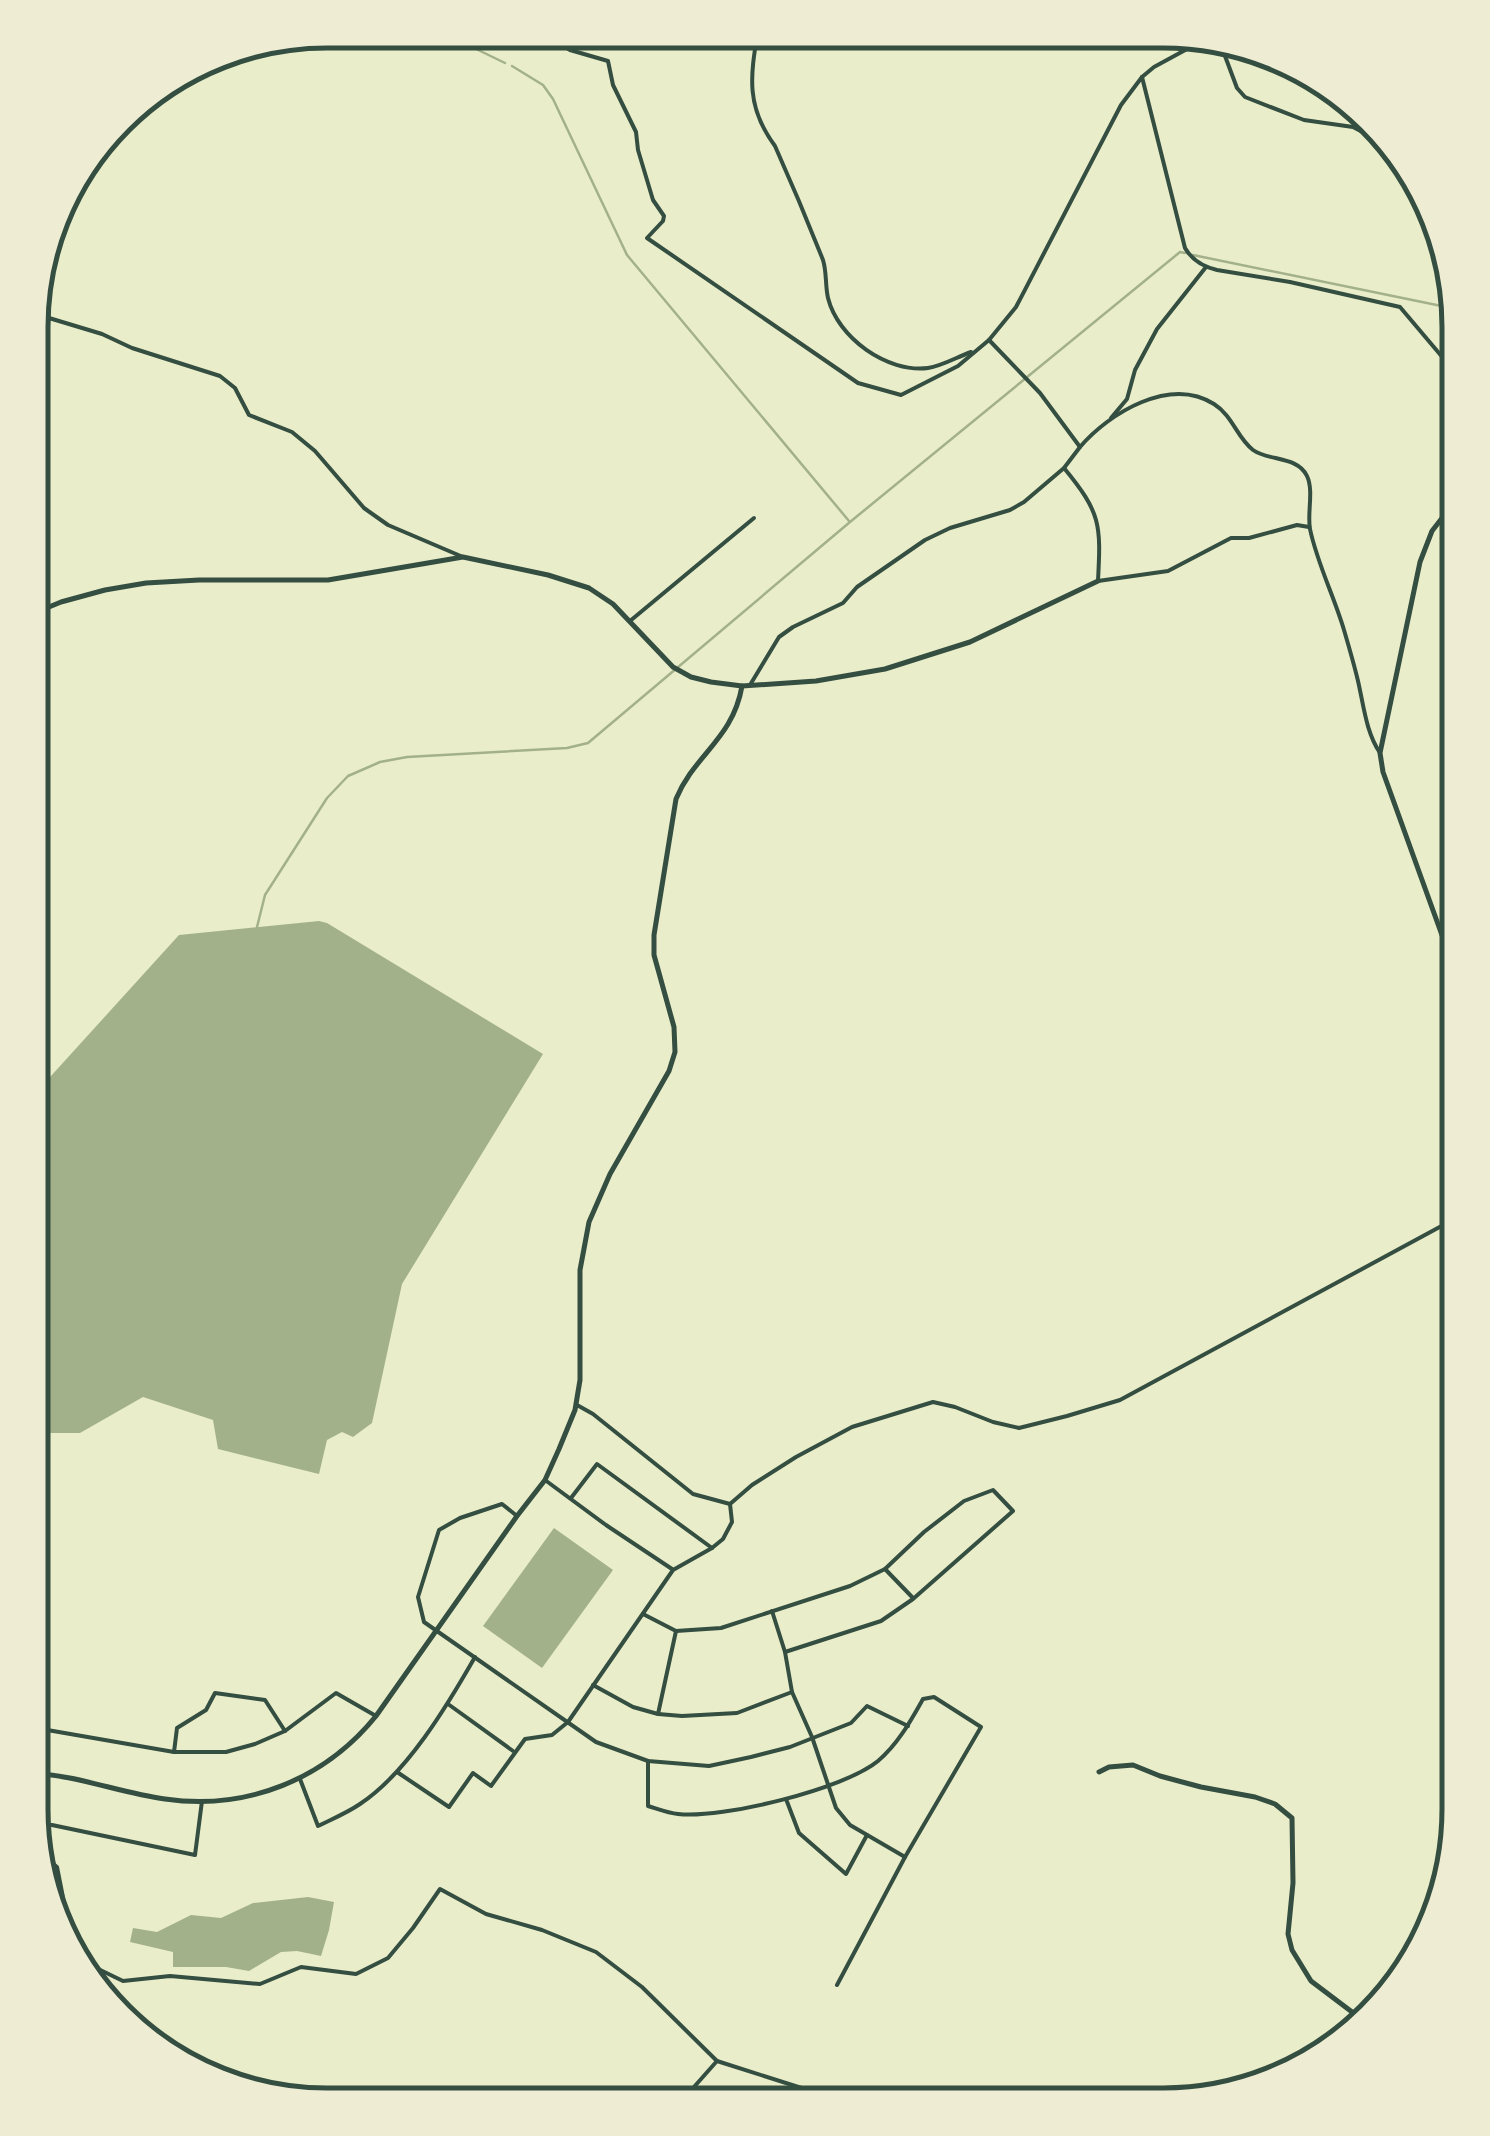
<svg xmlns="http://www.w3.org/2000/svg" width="1490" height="2136" viewBox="0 0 1490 2136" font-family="'Zilla Slab',serif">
<rect width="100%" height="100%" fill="#e9edc9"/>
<g fill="#a3b18a">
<polygon points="319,921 327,923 543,1054 402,1284 372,1423 353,1437 342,1432 327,1440 319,1474 218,1449 213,1420 143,1397 80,1433 31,1433 31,1098 179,935"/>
<polygon points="554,1528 613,1570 542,1668 483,1626"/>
<polygon points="308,1897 334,1902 329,1930 321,1956 297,1951 281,1952 249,1971 226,1967 173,1967 173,1952 130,1942 133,1928 157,1932 191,1915 221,1918 253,1903"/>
</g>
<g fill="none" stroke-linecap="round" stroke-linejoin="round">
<g stroke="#a3b18a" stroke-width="2.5">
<polyline points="437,30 505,63"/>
<polyline points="512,66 543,85 553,99 627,255 849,521"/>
<polyline points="1193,255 1456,309"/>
<polyline points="257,927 265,895 327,798 348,776 380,762 407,757 567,748 588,743 850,522 1180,252 1185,253"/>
</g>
<g stroke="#344e41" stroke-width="4">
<polyline points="538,31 570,50 608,61 613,85 636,132 638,150 653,200 664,216 663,221 647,238 858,383 901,395 958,366 989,340 1016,307 1121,105 1142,77 1154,67 1211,36"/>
<path d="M758 31C750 77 746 107 775 146 792 184 808 222 823 260 827 273 825 285 828 298 838 338 887 373 928 368 942 366 957 357 971 352"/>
<polyline points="1212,37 1222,48 1237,88 1245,97 1304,120 1353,127 1389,146"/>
<polyline points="518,48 525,34 529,31"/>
<path d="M1142 77 1185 248C1192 260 1204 267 1217 270L1290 282 1400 307 1460 378"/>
<polyline points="33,305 49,318 102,334 132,348 220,376 235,388 249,415 292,432 315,451 364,508 388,525 463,557"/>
<path d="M989 340 1040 393 1080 447C1109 413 1170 376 1214 404 1233 416 1237 438 1253 450 1268 461 1298 456 1307 476 1314 491 1307 513 1310 529 1317 563 1334 596 1344 630 1349 647 1354 664 1358 681 1364 707 1366 732 1380 753"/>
<polyline points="32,375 41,340 49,318"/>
<polyline points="1111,418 1127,399 1135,370 1157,329 1206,267"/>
<path d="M1064 468C1101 513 1101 524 1098 581L1168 571 1231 538H1249L1297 525 1309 527"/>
<polyline points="630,621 754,518"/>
<polyline points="750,685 779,637 793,627 843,603 857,587 925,540 950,528 1010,510 1024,502 1064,468 1080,447"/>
<polyline points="32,876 39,865 32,859"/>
<polyline points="577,1405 593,1414 693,1494 730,1504"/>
<polyline points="545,1480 606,1525 672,1569"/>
<polyline points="571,1498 597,1464 712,1548"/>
<polyline points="730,1504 752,1485 796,1457 852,1427 933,1402 955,1407 993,1422 1019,1428 1067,1416 1120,1400 1460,1216"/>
<polyline points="517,1516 502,1504 460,1518 439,1530 418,1597 424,1622 596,1742 648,1761 709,1766 751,1757 790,1747 851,1723 867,1706 908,1726"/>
<polyline points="885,1569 913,1598"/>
<polyline points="772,1611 785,1652 792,1692 812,1737 836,1808 850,1825 905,1857"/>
<polyline points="643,1614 676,1631 721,1628 850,1586 885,1569 924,1532 964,1501 993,1490 1013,1511 913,1599 881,1621 785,1652"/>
<polyline points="593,1685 633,1707 658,1714 682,1716 737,1713 792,1692"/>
<polyline points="448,1704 513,1751"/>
<polyline points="658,1714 676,1631"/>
<polyline points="30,1727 174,1752 226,1752 255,1744 285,1731 336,1693 376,1716"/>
<polyline points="174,1752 177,1728 206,1710 215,1693 265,1700 285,1731"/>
<path d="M648 1761V1806C658 1809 668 1813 678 1814 722 1819 844 1789 878 1761 898 1744 910 1722 923 1699L934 1697 981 1727 905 1857 837 1985"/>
<polyline points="35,1772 38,1727"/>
<polyline points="397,1772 449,1807 473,1773 491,1786 525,1739 552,1735 568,1722 673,1570 712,1548 723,1539 732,1522 730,1504"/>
<path d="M300 1779 318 1826C332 1819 347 1813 360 1804 407 1773 447 1706 475 1657"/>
<polyline points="786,1799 799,1833 846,1874 867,1835"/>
<polyline points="33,1825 52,1825 195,1855 202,1801"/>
<polyline points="40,1853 57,1867 72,1943 92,1966 123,1981 170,1976 260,1984 301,1967 356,1974 388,1958 413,1928 440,1889 486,1914 542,1930 596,1952 642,1987 717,2061 811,2091 880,2105"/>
<polyline points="678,2105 717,2061"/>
</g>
<g stroke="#344e41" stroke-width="5">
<polyline points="32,614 61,602 105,590 146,583 199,580 328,580 463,557 548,575 589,588 613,604 673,667 691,677 711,682 742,686 816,681 885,669 970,642 1098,581"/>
<polyline points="1099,1772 1109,1767 1133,1765 1160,1776 1201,1787 1255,1797 1275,1804 1292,1818 1293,1883 1288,1934 1292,1950 1311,1981 1360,2018"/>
<path d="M30 1773C77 1775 120 1793 165 1799 247 1811 325 1779 376 1716L517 1516 545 1480 559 1449 575 1410 580 1380V1270L589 1222 610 1174 669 1071 675 1052 674 1027 654 955V935L676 799C694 755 733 739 742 686"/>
</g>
<polyline stroke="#344e41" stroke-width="5" points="1460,985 1383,772 1380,753 1420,562 1432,531 1460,495"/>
</g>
<path d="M0 0H1490V2136H0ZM327 48H1163A279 279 0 0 1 1442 327V1809A279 279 0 0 1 1163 2088H327A279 279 0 0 1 48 1809V327A279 279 0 0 1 327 48Z" fill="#eeecd3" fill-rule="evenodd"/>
<path fill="none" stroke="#344e41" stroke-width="5" d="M327 48H1163A279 279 0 0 1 1442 327V1809A279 279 0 0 1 1163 2088H327A279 279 0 0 1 48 1809V327A279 279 0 0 1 327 48Z"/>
</svg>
